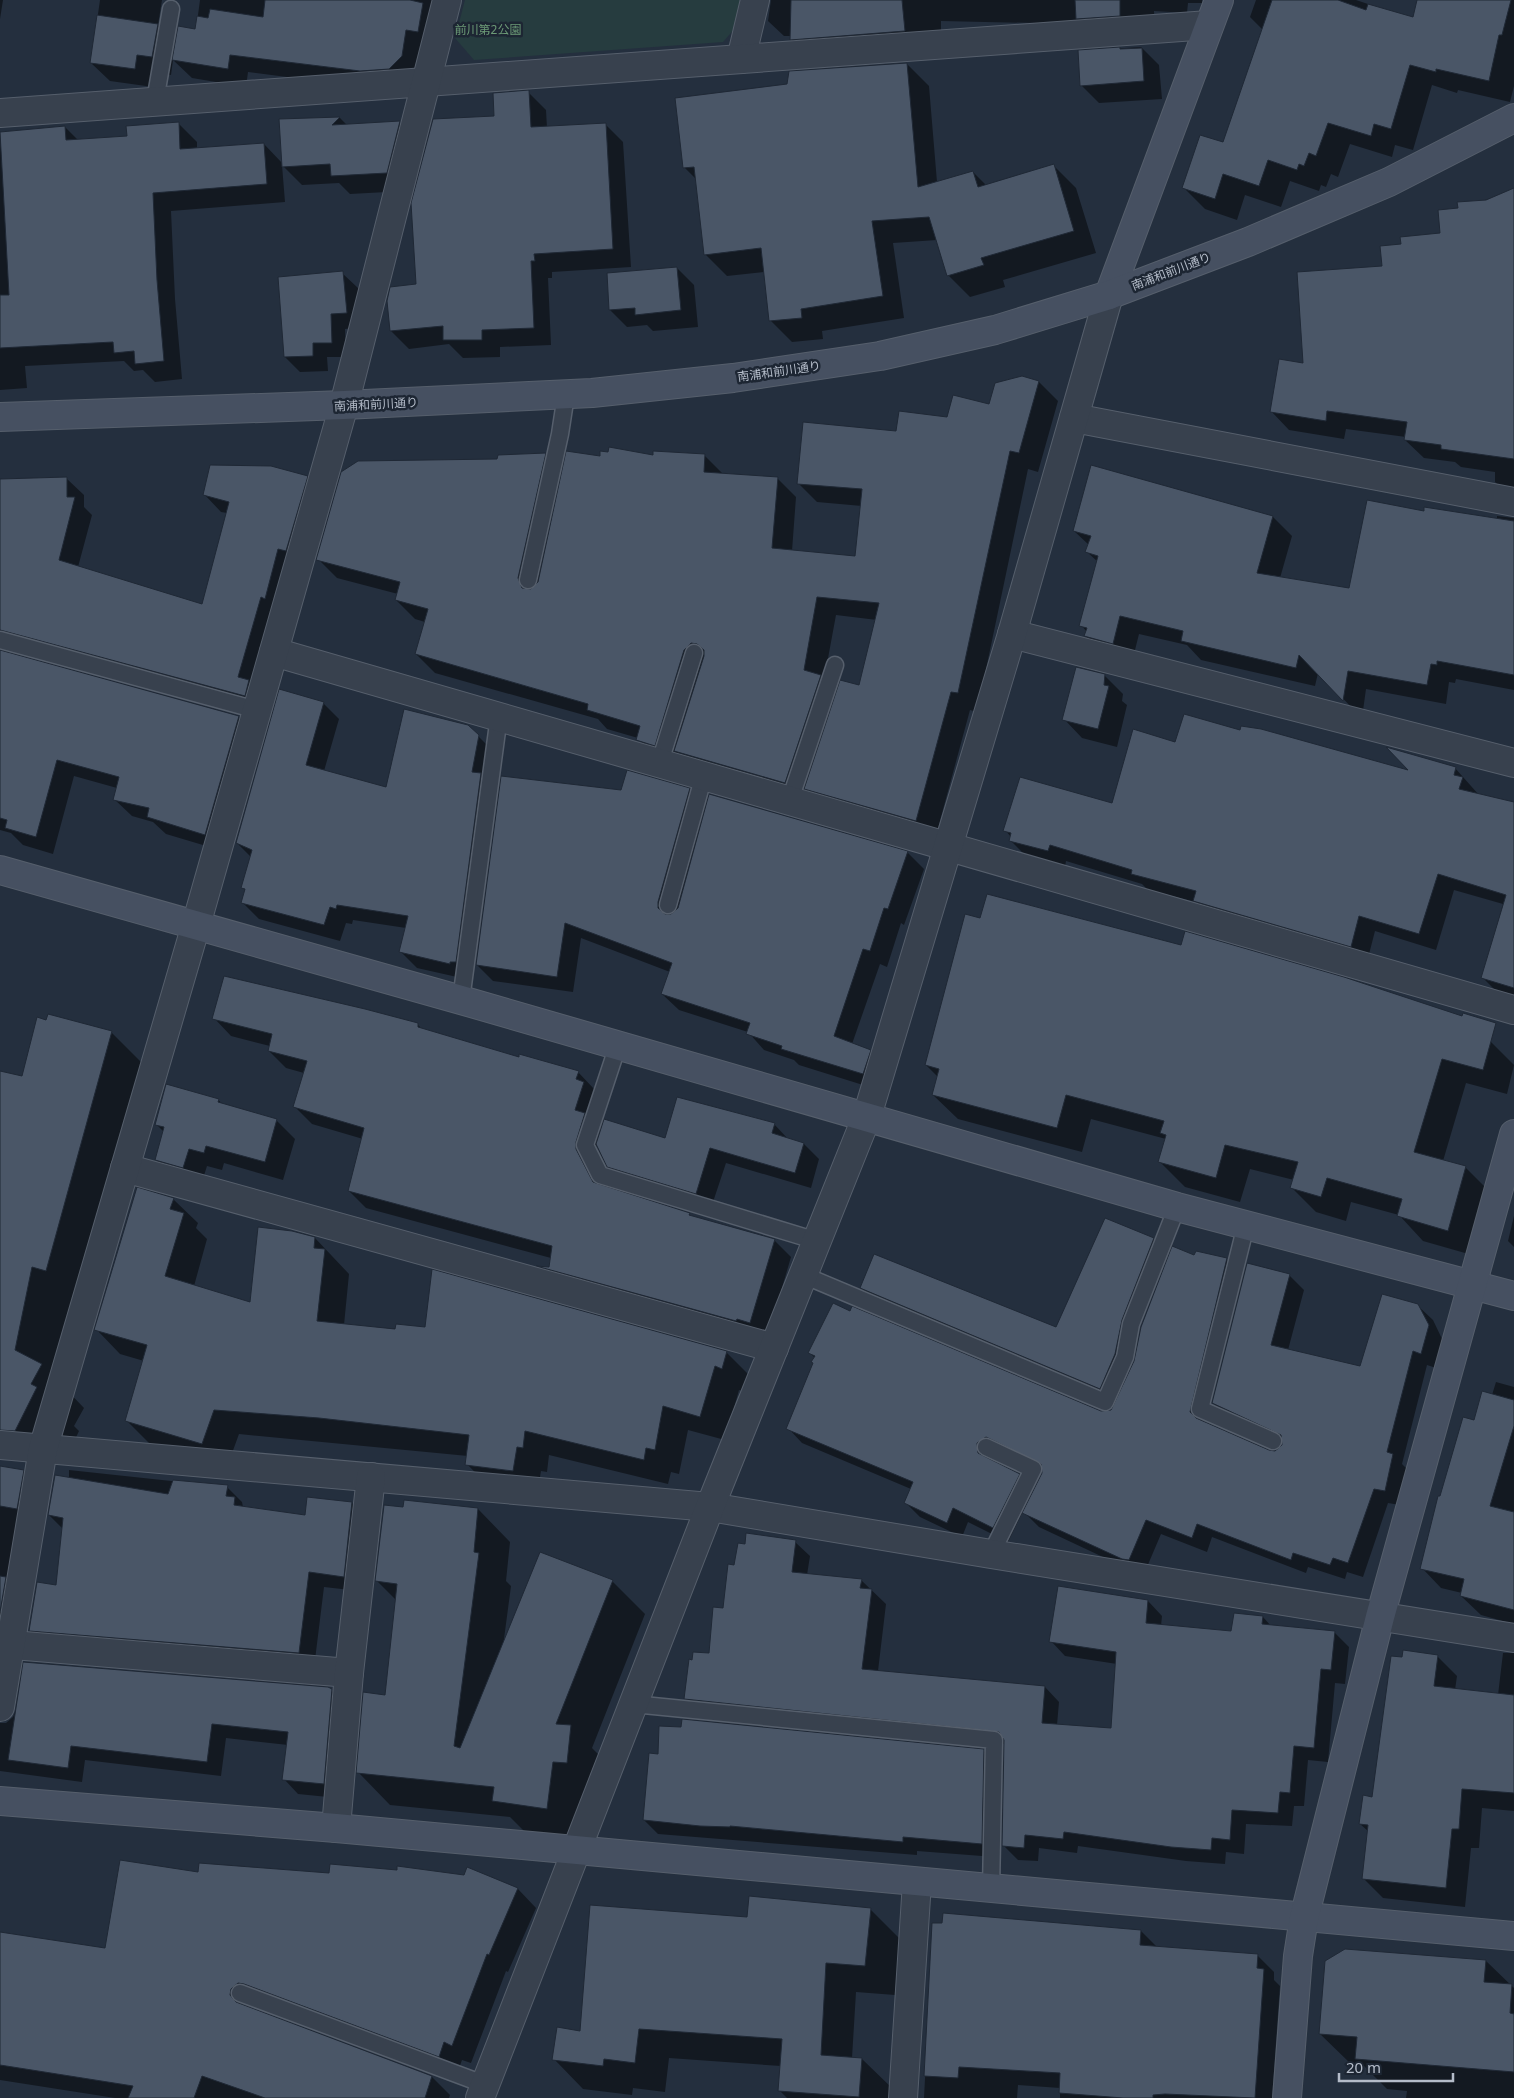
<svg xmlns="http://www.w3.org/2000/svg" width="1514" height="2098" viewBox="0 0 1514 2098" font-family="'Noto Sans','Noto Sans JP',sans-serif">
<rect width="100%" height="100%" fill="#242f3e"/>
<polygon fill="#263c3f" points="465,0 743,0 736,27 723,42 474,60 455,38"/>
<g fill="#0007" fill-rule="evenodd">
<polygon points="0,0 3,0 0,19"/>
<polygon points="100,0 162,0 158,25 176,43 196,30 200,0 434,0 420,75 380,89 248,72 246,87 192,78 173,60 171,75 155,72 153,87 110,81 91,63"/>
<polygon points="771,0 1202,0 1202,3 1188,3 1187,13 1154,11 1155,30 1082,24 941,21 941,35 807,55 791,39 791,36 784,36 768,21"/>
<polygon points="1256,0 1356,0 1413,19 1418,0 1514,0 1514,86 1510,102 1458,90 1457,93 1432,85 1413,150 1395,145 1392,157 1350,144 1338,177 1331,174 1326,187 1321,185 1319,191 1290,181 1281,207 1245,195 1237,220 1205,209 1183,187 1223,144 1263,30 1250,17"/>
<polygon points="1141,47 1159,65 1162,99 1099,103 1081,85 1079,51"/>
<polygon points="907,64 929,86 937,182 973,172 986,185 1054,166 1076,188 1096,253 1003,280 1005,287 970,297 948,275 937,240 893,243 904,318 822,331 823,339 792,342 770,320 765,272 727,276 705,254 697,180 684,167 788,85"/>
<polygon points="528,92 546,110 547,128 605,124 623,142 631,267 552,272 552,278 548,278 551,345 500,347 500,357 463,358 449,344 409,349 391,331 418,285 495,117"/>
<polygon points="340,118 347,125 400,123 418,141 405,191 350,194 339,183 302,185 282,165 285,202 171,211 175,299 182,379 155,382 143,370 134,371 124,361 25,366 27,388 0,390 0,133 65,127 78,140 128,138 178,123 197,142 197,149 264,144 283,164 281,120"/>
<polygon points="1514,190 1514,500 1495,482 1495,472 1461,467 1455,462 1424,458 1405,440 1406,437 1346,429 1344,439 1289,430 1271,411 1304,364 1402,245 1441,234 1459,209"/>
<polygon points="677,268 694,285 698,327 653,331 647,325 627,327 610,310 608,274"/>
<polygon points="342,273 358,288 361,327 345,329 346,357 327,357 328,371 300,372 285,357"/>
<path d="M1039 382 1058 401 1038 472 1028 469 977 712 970 710 935 839 825 807 808 790 804 801 694 770 677 753 673 764 656 759 638 738 607 729 598 719 435 673 416 654 425 622 415 619 396 600 398 594 337 578 318 559 498 460 545 454 563 472 601 458 704 455 723 474 777 478 796 497 792 551 856 557 862 506 817 502 798 483 897 432 990 406ZM836 615 877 620 860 687 838 693 824 680Z"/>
<polygon points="1092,466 1273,517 1292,536 1280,578 1350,589 1425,513 1497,520 1497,516 1514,518 1514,690 1456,679 1455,683 1449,682 1446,704 1366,689 1362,718 1318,673 1315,686 1201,660 1187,645 1139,634 1132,662 1104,655 1086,636 1087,632 1081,625 1098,562 1087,552 1089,545 1074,531"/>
<polygon points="307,477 324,494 262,713 14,647 8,654 239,717 256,734 223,851 166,834 153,822 132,816 114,799 117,788 74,776 53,854 23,845 11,833 0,830 0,480 66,478 84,495 84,507 92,515 78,567 203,605 227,513 221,512 204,494"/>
<polygon points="1104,675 1123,694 1122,701 1127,705 1117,747 1082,738 1064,719"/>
<polygon points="323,703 339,719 324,771 387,788 478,736 494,752 466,979 417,968 401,952 406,928 353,920 352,924 346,923 340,941 259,919 243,903 246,891 243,887 251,857 237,843"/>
<polygon points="1241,731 1412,773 1455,768 1479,795 1514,804 1514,999 1499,994 1482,977 1503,904 1454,890 1436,950 1375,931 1367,962 1211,917 1196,902 1148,890 1142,884 1066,861 1065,867 1027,857 1010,840 1011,837 1005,830 1112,804 1176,743"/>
<polygon points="689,789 707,807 907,852 924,869 904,925 901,923 887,967 880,964 852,1044 870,1051 886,1067 879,1090 799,1065 794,1060 764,1050 748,1032 679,1010 662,994 670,972 581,938 573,992 493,981 477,965 622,792"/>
<polygon points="214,1018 418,1025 422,1029 520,1058 578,1072 595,1090 594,1123 601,1131 666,1139 774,1124 789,1140 804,1144 819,1159 811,1188 726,1163 711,1208 624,1182 608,1166 597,1145 592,1160 593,1167 603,1187 689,1214 692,1217 774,1240 791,1257 767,1339 555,1283 539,1267 550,1268 551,1258 366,1208 349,1191 363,1139 312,1124 295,1107 304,1073 286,1068 269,1051 270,1046 231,1036"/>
<polygon points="111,1032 154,1075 60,1383 84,1408 74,1426 79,1431 63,1465 12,1438 0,1428 0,1091"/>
<polygon points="1491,1042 1514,1065 1507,1094 1466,1083 1443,1161 1465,1167 1490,1192 1472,1255 1423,1241 1399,1215 1351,1202 1346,1221 1316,1212 1292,1188 1294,1180 1250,1169 1240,1202 1185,1187 1160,1162 1166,1139 1091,1119 1082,1152 958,1119 933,1095 938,1077 926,1065"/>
<polygon points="218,1100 224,1105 277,1121 295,1139 283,1180 224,1163 222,1170 207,1166 201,1185 175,1178 156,1160 164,1132 156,1124"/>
<polygon points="173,1199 198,1223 196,1228 207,1239 194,1286 251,1304 315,1238 349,1274 344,1325 726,1352 751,1377 746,1392 739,1390 725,1440 688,1430 679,1474 671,1472 668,1484 549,1455 547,1472 541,1471 537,1495 491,1489 467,1464 468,1456 239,1434 227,1467 151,1445 126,1420 144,1361 120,1354 96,1329"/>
<polygon points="1514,1216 1514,1247 1508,1241"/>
<polygon points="1153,1239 1164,1250 1110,1399 872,1298 861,1288 1057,1329"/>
<path d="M1196 1252 1227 1260 1241 1274 1205 1424 1274 1452 1283 1445 1284 1442 1228 1418 1213 1403 1289 1275 1304 1290 1288 1350 1361 1368 1417 1305 1433 1320 1443 1341 1436 1368 1427 1365 1402 1464 1407 1469 1400 1505 1388 1503 1363 1577 1347 1572 1345 1579 1308 1567 1306 1573 1212 1537 1207 1552 1161 1534 1144 1574 1137 1573 1039 1527 1023 1511 1008 1542 968 1522 962 1537 920 1517 905 1502 911 1489 802 1443 788 1428 814 1364 815 1358 810 1353 1106 1413 1115 1407ZM1000 1451 1043 1471 1035 1491 1019 1475 991 1461V1458Z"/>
<polygon points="1496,1382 1514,1387 1514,1627 1510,1623 1481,1615 1461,1596 1462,1593 1441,1588 1422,1568 1441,1498 1475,1422 1492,1395"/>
<polygon points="0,1468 23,1471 38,1486 0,1654"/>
<polygon points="69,1470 227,1487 242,1502 243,1507 306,1516 308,1499 352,1503 367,1518 359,1591 324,1587 314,1668 45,1645 30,1630 57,1587 63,1529 49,1515 69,1478"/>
<polygon points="478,1509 510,1542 506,1581 511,1586 504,1639 612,1581 645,1614 592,1748 603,1759 579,1841 526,1833 510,1817 390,1805 358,1772 386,1696 396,1600 376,1580"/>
<polygon points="795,1542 810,1556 807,1575 861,1580 886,1604 878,1671 1045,1687 1059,1702 1057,1725 1112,1730 1117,1664 1065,1656 1051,1641 1148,1601 1162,1616 1161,1626 1232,1632 1263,1617 1271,1626 1335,1633 1349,1647 1345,1684 1335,1683 1328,1762 1308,1760 1304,1806 1294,1806 1292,1826 1246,1824 1244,1854 1226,1852 1225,1864 1186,1861 1078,1846 1077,1853 1039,1848 1038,1861 1018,1860 1003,1845 1005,1744 700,1713 686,1699 693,1661 710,1655 736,1566"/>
<polygon points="1503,1653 1514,1653 1514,1811 1482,1808 1479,1848 1471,1848 1465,1907 1383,1898 1363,1878 1368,1831 1360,1824 1438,1657 1457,1676 1455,1690 1498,1695"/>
<polygon points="331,1690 346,1705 338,1798 298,1794 284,1779 288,1745 226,1738 221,1776 85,1760 82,1782 0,1771 0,1723 6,1723 13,1717 16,1710"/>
<polygon points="983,1750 997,1764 995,1857 917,1851 917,1855 658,1834 644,1820"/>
<polygon points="468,1869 518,1889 536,1908 508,1972 506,1971 471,2063 462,2060 457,2074 257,2001 248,2008 432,2077 450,2095 449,2098 115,2098 0,2080 0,1934 106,1949 199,1874 465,1876"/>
<polygon points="870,1909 900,1939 895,1995 856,1992 852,2058 862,2059 892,2088 891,2098 787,2098 779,2090 781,2066 669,2058 665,2092 633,2088 632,2095 583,2089 554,2059 581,2032 748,1919"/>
<polygon points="933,1924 1141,1931 1158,1948 1258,1956 1274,1972 1274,1980 1280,1986 1272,2098 1060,2098 1060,2088 1018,2085 1017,2098 924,2098"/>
<polygon points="1486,1961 1514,1988 1514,2098 1406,2098 1407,2091 1387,2089 1363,2065 1351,2064 1320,2034"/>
</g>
<g fill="#4a5667" stroke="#1f2835">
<polygon points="265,0 410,0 423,3 418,32 406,30 402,56 389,69 360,71 230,55 228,69 172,60 178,26 195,29 197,16 208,18 210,9 263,17"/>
<polygon points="791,0 902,0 905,31 790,40"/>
<polygon points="1075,0 1120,0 1120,16 1076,19"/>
<polygon points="1272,0 1338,0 1366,10 1368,4 1413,17 1417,0 1511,0 1502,35 1499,35 1489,81 1436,69 1436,72 1410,65 1391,129 1374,124 1371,136 1328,123 1316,156 1309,153 1304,166 1299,164 1297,170 1268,160 1259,186 1223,174 1215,199 1182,188 1200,135 1223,142"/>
<polygon points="97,15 158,24 152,57 137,55 135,69 90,63"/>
<polygon points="1120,47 1120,49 1142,48 1144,81 1080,86 1078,50"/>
<polygon points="907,63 918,187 973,171 978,187 1054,164 1074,231 981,258 984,265 947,276 929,217 872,221 883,296 801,309 802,318 769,321 761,248 704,255 694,167 683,168 675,98 787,84 789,71"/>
<polygon points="529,90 531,127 606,123 613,249 534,254 535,261 531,261 534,328 482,330 482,340 443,340 443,326 390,331 387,301 390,287 416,284 411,203 433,119 494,116 493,93"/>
<polygon points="340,117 332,125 400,121 387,173 331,176 330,164 282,167 279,119"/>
<polygon points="179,122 180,149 264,143 267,184 153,193 157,280 164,361 135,364 134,351 114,353 113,342 0,348 0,295 9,295 0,132 65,126 66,140 127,136 126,126"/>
<polygon points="1514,188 1514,459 1441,449 1441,445 1404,440 1407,422 1327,411 1326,421 1270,412 1279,359 1303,363 1297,272 1382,266 1380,246 1401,244 1400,237 1440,233 1438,210 1458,208 1457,202 1486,200"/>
<polygon points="677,267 681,310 635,315 635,308 609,310 607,273"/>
<polygon points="343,271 347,313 331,314 332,343 313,343 313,356 284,357 278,277"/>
<polygon points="1022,376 1039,381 1019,453 1010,451 958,693 951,692 916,821 804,789 840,680 859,685 879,603 817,597 804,670 821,675 785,783 674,751 704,656 704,650 697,644 691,643 684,650 655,746 636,740 640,726 587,710 588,704 415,654 428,609 395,600 400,582 316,560 341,472 358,461 497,459 498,455 546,453 518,578 522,588 531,589 538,582 566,451 600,456 600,451 608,452 609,447 653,455 653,451 705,454 704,472 778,477 772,548 855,556 862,489 797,484 803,422 896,431 899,411 947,417 953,395 989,404 995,383"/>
<polygon points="210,465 271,466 308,476 286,551 278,549 265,599 261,597 238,677 249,680 245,696 0,630 0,479 67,477 67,497 75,497 59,560 202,604 229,502 203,495"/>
<polygon points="1091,465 1273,516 1257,573 1349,588 1367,500 1424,511 1424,507 1514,521 1514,675 1437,661 1437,665 1431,664 1427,685 1348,671 1343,701 1299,655 1296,668 1181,641 1183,631 1120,616 1113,644 1084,636 1087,628 1079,626 1098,556 1085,552 1091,536 1073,531"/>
<polygon points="0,650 239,716 205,835 147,817 149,808 113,800 119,777 57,760 36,837 5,828 7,820 0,818"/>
<polygon points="1076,667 1105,674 1104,685 1109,686 1098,729 1062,720"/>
<polygon points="279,689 324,702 306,765 386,787 404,709 468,725 479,735 472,772 481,773 456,962 450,962 450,964 399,952 408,916 337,905 336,909 330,907 324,925 241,903 245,889 241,888 252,850 236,843"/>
<polygon points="1184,714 1240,730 1241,726 1261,729 1408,770 1386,747 1456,767 1454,775 1463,777 1459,789 1514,802 1514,988 1481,978 1506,895 1438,874 1419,934 1359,916 1351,947 1193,901 1196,891 1131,874 1132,870 1050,845 1048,851 1009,841 1011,833 1003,831 1020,777 1112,803 1133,729 1175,742"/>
<polygon points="627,770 690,788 658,902 658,908 665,914 671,914 678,908 709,794 908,851 888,909 884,908 870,951 863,949 834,1036 871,1050 863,1074 781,1049 782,1046 746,1034 750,1023 661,994 672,963 565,923 557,977 476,965 501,776 621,790"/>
<polygon points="987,894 1181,945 1185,931 1344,977 1462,1016 1463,1013 1496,1023 1483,1070 1442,1059 1414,1152 1466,1166 1448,1231 1397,1216 1402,1199 1327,1178 1321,1197 1290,1188 1298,1162 1225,1145 1216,1178 1158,1162 1166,1135 1160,1133 1164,1121 1066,1095 1057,1128 932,1095 939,1069 925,1065 965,914 980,918"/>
<polygon points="224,976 365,1009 418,1023 418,1027 519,1057 519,1054 579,1071 576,1079 584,1082 575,1110 585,1113 576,1142 576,1149 593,1182 690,1213 689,1215 775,1239 750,1323 737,1319 736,1321 536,1266 549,1267 552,1246 348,1191 364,1128 293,1107 307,1061 268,1051 272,1034 212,1019"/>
<polygon points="48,1014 112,1031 46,1271 32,1267 15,1350 42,1364 31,1384 37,1387 15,1431 0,1430 0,1071 22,1076 37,1017 46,1020"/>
<polygon points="166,1084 219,1099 218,1102 277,1119 265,1162 206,1146 204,1153 189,1149 183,1168 155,1160 164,1127 155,1125"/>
<polygon points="677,1097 775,1123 772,1133 804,1143 795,1173 710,1148 696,1194 607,1167 596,1144 604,1119 665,1138"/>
<polygon points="137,1187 174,1198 170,1209 184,1213 165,1276 250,1302 258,1227 292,1231 315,1237 314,1248 325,1249 317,1321 395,1329 396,1324 425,1327 432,1269 727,1351 722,1369 715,1366 700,1417 663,1406 655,1450 646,1448 644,1460 525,1431 523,1448 517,1447 513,1471 465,1465 469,1435 319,1418 214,1410 202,1444 125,1421 147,1345 94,1330"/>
<polygon points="1105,1218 1154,1238 1122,1320 1115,1354 1100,1389 860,1288 874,1254 1056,1327"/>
<polygon points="1172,1246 1194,1255 1196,1251 1227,1258 1190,1412 1196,1418 1269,1450 1275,1451 1282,1445 1281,1435 1212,1403 1247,1263 1290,1274 1271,1345 1360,1366 1382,1294 1418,1304 1429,1325 1421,1354 1413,1351 1387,1452 1393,1454 1385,1491 1374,1489 1348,1563 1333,1558 1330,1565 1293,1553 1291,1560 1197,1524 1192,1538 1146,1520 1129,1560 1122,1559 1022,1513 1042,1473 1041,1464 986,1437 977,1443 978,1453 1020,1474 993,1528 953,1508 947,1523 904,1503 913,1482 786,1429 813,1363 811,1362 815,1356 808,1353 833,1303 850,1311 852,1306 1101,1411 1111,1410 1134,1361 1141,1327"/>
<polygon points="1482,1391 1514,1400 1514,1426 1490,1506 1514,1512 1514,1610 1460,1596 1464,1579 1420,1569 1438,1496 1440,1496 1463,1417 1474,1420"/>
<polygon points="0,1466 24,1470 17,1509 0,1506"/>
<polygon points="55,1475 168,1494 173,1480 228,1485 226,1496 235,1497 234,1505 305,1515 307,1497 352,1502 344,1577 309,1572 299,1653 29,1631 37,1582 56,1585 63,1518 48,1515"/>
<polygon points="404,1500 478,1508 474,1552 479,1553 454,1746 460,1748 540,1552 613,1580 556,1724 571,1725 567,1763 553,1762 547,1809 492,1801 494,1787 356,1773 363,1692 385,1695 397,1584 375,1581 384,1505 403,1507"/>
<polygon points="746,1533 796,1540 792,1572 862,1579 860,1588 872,1589 862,1669 1045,1686 1042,1723 1111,1728 1116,1652 1049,1642 1058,1586 1148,1600 1146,1623 1231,1631 1234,1613 1263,1616 1262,1624 1335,1631 1331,1670 1321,1669 1314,1748 1294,1746 1290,1793 1280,1792 1278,1813 1232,1810 1230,1840 1212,1838 1211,1850 1171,1847 1064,1832 1063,1839 1025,1835 1024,1848 1002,1846 1004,1740 999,1732 684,1699 689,1659 692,1660 693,1652 709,1653 713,1607 723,1608 728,1564 734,1565 738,1543 745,1544"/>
<polygon points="0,1576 6,1577 0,1612"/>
<polygon points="1403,1650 1438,1655 1434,1686 1514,1695 1514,1793 1462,1789 1459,1829 1452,1829 1446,1888 1362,1879 1368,1825 1359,1824 1363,1795 1372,1797 1391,1656 1402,1657"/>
<polygon points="23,1662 328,1687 332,1689 324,1784 282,1780 288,1732 212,1724 207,1762 71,1746 68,1768 8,1760"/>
<polygon points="682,1719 984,1749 982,1844 903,1837 903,1842 730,1826 730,1827 700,1826 643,1820 649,1753 658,1754 659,1726 681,1727"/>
<polygon points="120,1860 198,1872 199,1863 329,1873 330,1864 397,1870 397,1866 464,1875 467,1867 518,1888 489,1955 487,1954 452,2046 444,2042 439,2057 244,1984 238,1983 231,1989 230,1995 236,2002 432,2076 425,2098 265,2098 202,2076 194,2098 128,2098 133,2086 0,2065 0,1932 105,1948"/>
<polygon points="749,1896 871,1908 865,1966 826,1963 821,2055 862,2058 859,2097 778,2091 782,2039 639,2029 635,2063 604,2059 603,2066 552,2060 557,2027 580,2031 590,1905 747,1917"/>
<polygon points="943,1913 1141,1930 1140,1945 1258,1954 1257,1968 1264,1969 1255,2098 1165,2094 1153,2095 1153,2098 1123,2098 1059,2093 1060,2073 959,2067 958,2078 924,2076 932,1923 942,1923"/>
<polygon points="1345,1949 1486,1960 1484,1982 1512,1984 1510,2013 1514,2014 1514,2072 1355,2059 1357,2037 1319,2034 1325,1961"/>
</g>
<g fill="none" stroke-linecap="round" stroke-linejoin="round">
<defs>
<g id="lane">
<polyline points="155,101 171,9"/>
<polyline points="528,580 560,434 566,395"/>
<polyline points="0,640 257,710"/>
<polyline points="660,762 694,653"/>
<polyline points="790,800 835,665"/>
<polyline points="668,905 704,775"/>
<polyline points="461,1000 499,716"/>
<polyline points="618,1045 585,1145 600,1175 817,1241"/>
<polyline points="1246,1225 1200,1409 1273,1441"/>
<polyline points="803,1275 1105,1402 1125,1357 1131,1324 1177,1207"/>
<polyline points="986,1447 1033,1469 991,1554"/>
<polyline points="633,1704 994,1740 991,1889"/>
<polyline points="240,1993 486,2085"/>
</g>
<g id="street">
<polyline points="741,59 755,0"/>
<polyline points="0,113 1209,25"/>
<polyline points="1074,418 1514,502"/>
<polyline points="1012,634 1514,763"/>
<polyline points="274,652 1514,1010"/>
<polyline points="125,1168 774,1348"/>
<polyline points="0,1445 710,1507 991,1554 1514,1638"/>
<polyline points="0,1644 349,1673"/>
<polyline points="0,1707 43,1449 196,925 344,405 447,0"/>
<polyline points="336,1828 349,1673 371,1477"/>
<polyline points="480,2098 710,1507 867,1116 1012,634 1109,295"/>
<polyline points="903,2098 917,1882"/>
</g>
<g id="secondary">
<polyline points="1109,295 1219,0"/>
<polyline points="0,417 344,405 592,393 733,378 880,356 995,330 1109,295 1248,242 1389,182 1514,118"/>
<polyline points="0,870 461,1000 1177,1207 1514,1296"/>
<polyline points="0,1801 336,1828 1514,1936"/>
<polyline points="1287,2098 1298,1956 1304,1918 1380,1617 1514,1134"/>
</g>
</defs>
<use href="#lane" stroke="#565f6c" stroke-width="19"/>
<use href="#street" stroke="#565f6c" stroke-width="30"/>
<use href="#secondary" stroke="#565f6c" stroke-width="30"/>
<use href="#lane" stroke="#38414e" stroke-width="16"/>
<use href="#street" stroke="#38414e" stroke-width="28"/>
<use href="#secondary" stroke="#465061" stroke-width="28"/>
</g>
<g text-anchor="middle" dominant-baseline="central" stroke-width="5" stroke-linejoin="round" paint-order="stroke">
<g font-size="12" fill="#6c9a76" stroke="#1d2633">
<text x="488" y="29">前川第2公園</text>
</g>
<g font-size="12" fill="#b4bcc9" stroke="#1d2633">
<text transform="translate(1171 271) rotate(-21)">南浦和前川通り</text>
<text transform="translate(779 371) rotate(-8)">南浦和前川通り</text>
<text transform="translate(376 404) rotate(-3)">南浦和前川通り</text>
</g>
</g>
<path d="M1339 2073v8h114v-8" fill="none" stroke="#b4bcc9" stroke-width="2.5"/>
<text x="1346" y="2073" font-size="15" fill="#b4bcc9" stroke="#1d2633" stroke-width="4" paint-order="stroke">20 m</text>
</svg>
